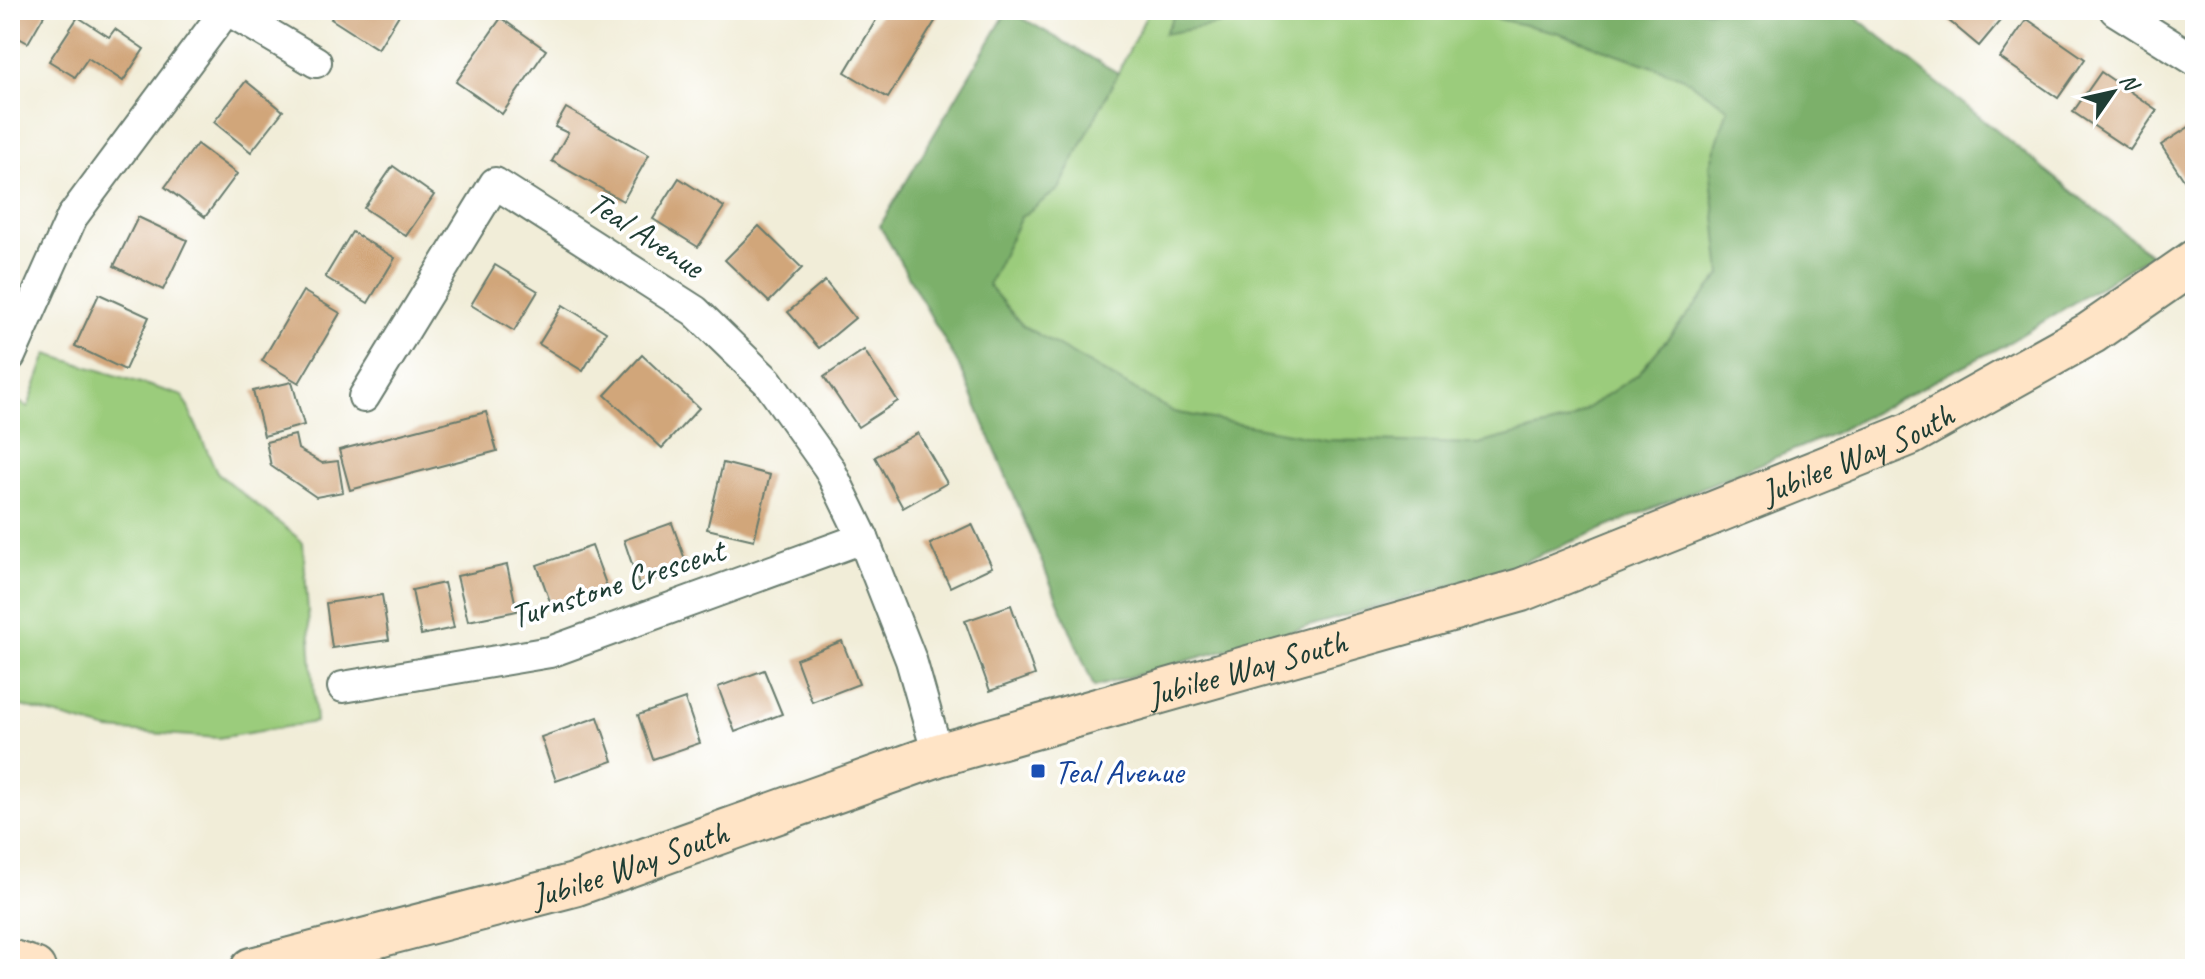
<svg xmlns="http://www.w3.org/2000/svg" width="2205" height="979" viewBox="0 0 2205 979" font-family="Caveat,sans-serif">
<rect width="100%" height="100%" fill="#fff"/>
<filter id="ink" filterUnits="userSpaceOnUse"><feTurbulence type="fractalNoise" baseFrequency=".0125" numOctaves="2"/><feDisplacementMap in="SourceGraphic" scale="16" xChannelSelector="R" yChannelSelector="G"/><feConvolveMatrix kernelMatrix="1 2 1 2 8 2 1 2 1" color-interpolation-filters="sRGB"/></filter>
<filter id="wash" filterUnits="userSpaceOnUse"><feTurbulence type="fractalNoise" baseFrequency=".006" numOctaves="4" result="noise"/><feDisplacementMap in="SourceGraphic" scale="32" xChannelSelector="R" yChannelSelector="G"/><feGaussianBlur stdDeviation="1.8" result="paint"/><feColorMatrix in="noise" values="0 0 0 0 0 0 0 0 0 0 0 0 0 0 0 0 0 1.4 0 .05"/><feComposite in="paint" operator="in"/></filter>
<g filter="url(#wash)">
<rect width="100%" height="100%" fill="#f1edd8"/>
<g fill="#9bcc7b" stroke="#5d8458" stroke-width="2">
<polygon points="1008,10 1118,73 1149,10 1846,10 2151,255 2008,343 1834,433 1496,573 1094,687 963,373 880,226"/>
<polygon points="47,354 183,396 217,473 303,542 316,722 218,738 109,730 10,703 10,397 28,407"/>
</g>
<g fill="#7cb06b" stroke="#4e7650" stroke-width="2">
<polygon points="1008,10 1118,73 1059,189 1021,217 988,285 1022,325 1174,412 1327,440 1478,444 1568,421 1638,374 1721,275 1710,165 1728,108 1684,78 1559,33 1460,10 1847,10 2151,255 2008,343 1834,433 1496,573 1094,687 963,373 880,226"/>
<polygon points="1177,10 1353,10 1283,13 1164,34"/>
</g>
<g id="blocks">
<g fill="#d1a67a">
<polygon points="10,10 47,10 28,43 10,33"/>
<polygon points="336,10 402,10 378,49 331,19"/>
<polygon points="882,10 942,10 888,98 845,72"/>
<polygon points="1936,10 2009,10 1979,46"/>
<polygon points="78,17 109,37 115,29 144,49 123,81 88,58 75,77 49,61"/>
<polygon points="501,18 546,50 502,114 456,82"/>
<polygon points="2027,19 2085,59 2058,98 2000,58"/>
<polygon points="2101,72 2157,110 2130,150 2073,112"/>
<polygon points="246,81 283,111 251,152 214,122"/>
<polygon points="566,108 649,155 623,201 552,161 568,133 555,127"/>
<polygon points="2192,125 2195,129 2195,197 2161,145"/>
<polygon points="197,144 237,174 205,217 165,187"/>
<polygon points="10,161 22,167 10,189"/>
<polygon points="393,166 434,195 406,236 364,208"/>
<polygon points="679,178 724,207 698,247 653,219"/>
<polygon points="138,217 187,240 163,290 114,266"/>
<polygon points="759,226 802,268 769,302 725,260"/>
<polygon points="352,232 395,258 368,303 325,277"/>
<polygon points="495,265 538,291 514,331 471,305"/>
<polygon points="825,281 855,318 819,348 788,312"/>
<polygon points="303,291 340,313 299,383 262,361"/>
<polygon points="99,294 149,317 125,370 75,346"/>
<polygon points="563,305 606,332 583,371 539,344"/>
<polygon points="864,350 898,401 858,427 824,377"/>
<polygon points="642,355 699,408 662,448 605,395"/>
<polygon points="292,382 304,425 264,436 253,391"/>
<polygon points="486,412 497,451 350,490 339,450"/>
<polygon points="918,433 947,483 903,508 875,457"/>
<polygon points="295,435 298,449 322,463 338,461 343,492 316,497 271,466 266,442"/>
<polygon points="723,463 770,475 754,540 707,529"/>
<polygon points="672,523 688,568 639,585 624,540"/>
<polygon points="972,524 992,567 950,587 930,544"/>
<polygon points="592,546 607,587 552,607 537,565"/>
<polygon points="507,565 517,611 468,621 457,576"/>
<polygon points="444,583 454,628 421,635 412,590"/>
<polygon points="382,595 389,640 332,648 326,603"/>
<polygon points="1011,605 1035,675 990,691 965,621"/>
<polygon points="842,641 859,684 812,702 796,659"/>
<polygon points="764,670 782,714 735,732 718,687"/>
<polygon points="685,699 700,743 653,759 638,715"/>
<polygon points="598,717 613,761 556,781 541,737"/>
</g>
</g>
</g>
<g filter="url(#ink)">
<use href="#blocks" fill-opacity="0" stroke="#687b6d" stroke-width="2"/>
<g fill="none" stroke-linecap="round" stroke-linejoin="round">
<defs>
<g id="street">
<polyline points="228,10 316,62"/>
<polyline points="2115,10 2195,60"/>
<polyline points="10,356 72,217 226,10"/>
<polyline points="364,397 495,183 695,311 768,382 829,468 863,538 911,660 938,755"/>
<polyline points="343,687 550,652 863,538"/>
</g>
<g id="secondary">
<polyline points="10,961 34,969"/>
<path id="s1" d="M252 969 574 885 938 755 1521 590 1910 434 2091 333 2195 261"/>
</g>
</defs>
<use href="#street" stroke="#687b6d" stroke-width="34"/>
<use href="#secondary" stroke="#687b6d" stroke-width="46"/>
<use href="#street" stroke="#fff" stroke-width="30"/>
<use href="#secondary" stroke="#ffe4c6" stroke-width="42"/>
</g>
</g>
<rect fill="#1a4fb4" stroke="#fff" stroke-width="3" x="1030" y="763" width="16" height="16" rx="4"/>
<g text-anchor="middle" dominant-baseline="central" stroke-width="7" stroke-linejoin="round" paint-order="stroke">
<g font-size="34" fill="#1f3d34" stroke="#fff">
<text transform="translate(646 234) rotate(33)">Teal Avenue</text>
<text stroke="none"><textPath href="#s1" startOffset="1688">Jubilee Way South</textPath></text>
<text transform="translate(617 583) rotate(-18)">Turnstone Crescent</text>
<text stroke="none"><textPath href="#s1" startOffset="1040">Jubilee Way South</textPath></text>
<text stroke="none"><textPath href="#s1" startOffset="392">Jubilee Way South</textPath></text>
</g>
<g font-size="34" fill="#164399" stroke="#fff" text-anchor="start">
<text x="1054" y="771">Teal Avenue</text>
</g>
</g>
<rect width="2205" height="979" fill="none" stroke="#fff" stroke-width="40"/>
<g transform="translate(2113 92) rotate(56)" stroke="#ffffff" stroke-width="6" paint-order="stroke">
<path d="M0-6L14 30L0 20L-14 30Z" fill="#1f3d34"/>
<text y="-12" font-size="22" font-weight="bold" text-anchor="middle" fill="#1f3d34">N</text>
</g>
</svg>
